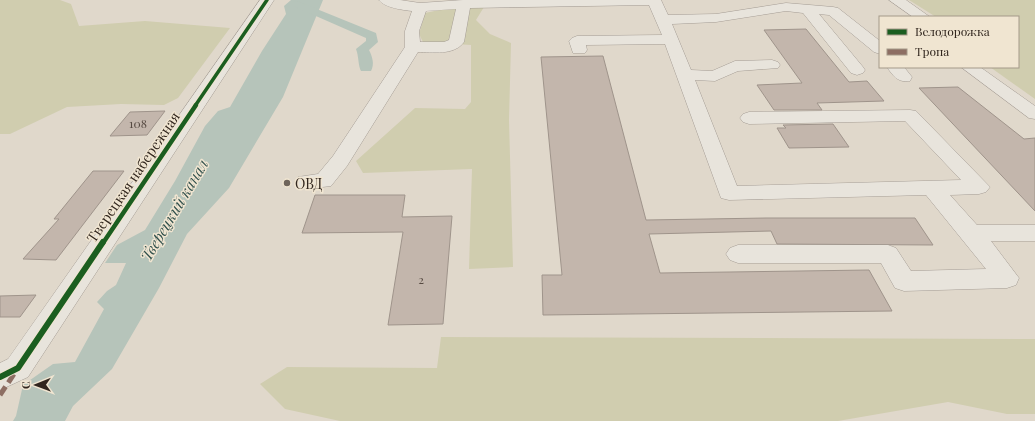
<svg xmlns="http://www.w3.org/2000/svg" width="1035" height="421" viewBox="0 0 1035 421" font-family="'Playfair Display',serif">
<rect width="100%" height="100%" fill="#e0d8cb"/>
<g fill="#d0cdaf">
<polygon points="0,0 60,0 71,4 79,26 145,21 230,28 178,98 164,105 121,104 67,107 10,134 0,134"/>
<polygon points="909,0 1035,0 1035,99 990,67 1018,67 1018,17 936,17"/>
<polygon points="484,7 476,20 490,34 511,43 509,120 513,267 469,269 472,169 363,173 356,161 415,108 465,109 471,102 471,45 423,42 419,34 425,13 449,8"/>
<polygon points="441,337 1035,339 1035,414 1007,414 948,402 838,421 340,421 285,409 260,384 287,367 437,368"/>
</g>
<polygon fill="#b6c4ba" points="291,0 323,0 283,97 229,188 187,234 159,288 112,369 73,406 65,421 13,421 16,416 23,385 53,364 75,362 104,309 97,302 107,291 116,285 126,263 105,263 117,245 145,230 175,181 205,126 218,111 230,107 262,51 286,14 284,6"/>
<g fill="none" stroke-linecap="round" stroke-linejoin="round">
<path fill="#b6c4ba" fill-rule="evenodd" d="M297 1 376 33 378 42 369 50C372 56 375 64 371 71H361C358 66 359 57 356 49L366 41V38L293 6 291 4 293 2Z"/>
</g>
<g fill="#c3b6ac" stroke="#9f948b">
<polygon points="806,29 849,82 867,81 884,101 817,103 822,110 774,110 757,85 802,83 764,30"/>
<polygon points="603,56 646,220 766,218 915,218 933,245 777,244 771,231 649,234 660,273 869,270 892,311 543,315 542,275 562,275 541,57"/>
<polygon points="958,87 1024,139 1035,138 1035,211 919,88"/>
<polygon points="165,111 147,135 110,136 130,112"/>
<polygon points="833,124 849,147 789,148 777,128 786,128 783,125"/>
<polygon points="93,171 124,171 56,260 23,259 59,219 54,219"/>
<polygon points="315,195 405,195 402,217 452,216 443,324 388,325 403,232 302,233"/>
<polygon points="36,295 20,317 0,317 0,296"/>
</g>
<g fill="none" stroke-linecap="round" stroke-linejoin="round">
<defs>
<g id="minor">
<polygon points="260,0 274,0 28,377 0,390 0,363 8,359"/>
<path d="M379 0H400L420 3 463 0H661L668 15 716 14 786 3 833 7 838 8 880 41V54L874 52 829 15 819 14 863 67 865 70 863 73 857 75 851 73 803 13 786 11 716 22 672 24 691 70 712 71 735 61 772 60 778 62 780 65 778 68 738 71 715 81 695 80 737 186 961 180 905 121 749 124 743 122 740 118 743 114 749 112 910 110 916 111 990 187 986 192 979 194 950 195 977 225H1035V241H991L1019 278 1016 285 1007 288 904 291 895 288 881 263H738L730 260 726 254 730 248 738 245H888L896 248 911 271 986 269 926 195 729 200 721 198 665 44 586 45 587 50 585 53H573L569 41 572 38 577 36 662 35 649 5 470 8 464 42C454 56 432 52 418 52L347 166 331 186 305 189 298 187 295 182 298 177 318 174 333 156 405 47V31L412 11C403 10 385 8 379 0ZM456 9 449 40 444 42H420L419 31 426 11Z"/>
<polygon points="889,0 906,0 930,17 913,17"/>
<path d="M887 67H904L912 77 910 81C898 83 893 76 887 67Z"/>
<polygon points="961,67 980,67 1035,106 1035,119 1029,118"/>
</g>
</defs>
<use href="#minor" stroke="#a59d95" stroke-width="1"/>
<use href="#minor" fill="#e8e4dc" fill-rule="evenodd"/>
<polyline stroke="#8d6e63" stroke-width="5" stroke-dasharray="10 5" stroke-linecap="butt" points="0,395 16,371"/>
<defs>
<polyline id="cycleway-far2" points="195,106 267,0"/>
<polyline id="cycleway-far1" points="103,243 196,105"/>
<polyline id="cycleway" points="0,377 18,368 103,242"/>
</defs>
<use href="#cycleway-far2" stroke="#f0e5d1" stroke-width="5.5"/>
<use href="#cycleway-far1" stroke="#f0e5d1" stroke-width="7"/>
<use href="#cycleway" stroke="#f0e5d1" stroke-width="8"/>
<use href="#cycleway-far2" stroke="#1b5e20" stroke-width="3.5"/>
<use href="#cycleway-far1" stroke="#1b5e20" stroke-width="4.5"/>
<use href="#cycleway" stroke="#1b5e20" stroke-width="6"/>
</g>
<circle fill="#6e645b" stroke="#f0e5d1" stroke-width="1.5" cx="287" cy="183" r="4"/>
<g text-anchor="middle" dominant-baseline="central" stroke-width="3" stroke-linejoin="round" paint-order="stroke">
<g font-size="12" fill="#564a42">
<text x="138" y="123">108</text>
<text x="421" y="279">2</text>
</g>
<g font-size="14" fill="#31261e" stroke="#f0e5d1">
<text transform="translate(133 177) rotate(-56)">Тверецкая набережная</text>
</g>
<g font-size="14" fill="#31261e" stroke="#f0e5d1" text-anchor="start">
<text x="295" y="183">ОВД</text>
</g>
<g font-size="15" font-style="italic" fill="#2f4f4b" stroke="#f0e5d1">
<text transform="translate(174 210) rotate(-59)">Тверецкий канал</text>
</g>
</g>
<rect x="879" y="16" width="140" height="52" fill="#f0e5d1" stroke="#a49989"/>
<rect x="887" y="29" width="20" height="6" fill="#1b5e20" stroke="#a49989"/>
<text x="915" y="36" font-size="12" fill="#31261e">Велодорожка</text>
<rect x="887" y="49" width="20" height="6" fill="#8d6e63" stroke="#a49989"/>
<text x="915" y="56" font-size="12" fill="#31261e">Тропа</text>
<g transform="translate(36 385) rotate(269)" stroke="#f0e5d1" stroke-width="3" paint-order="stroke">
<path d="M0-3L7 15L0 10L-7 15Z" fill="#31261e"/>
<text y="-6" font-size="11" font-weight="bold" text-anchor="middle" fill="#31261e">С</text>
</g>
</svg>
